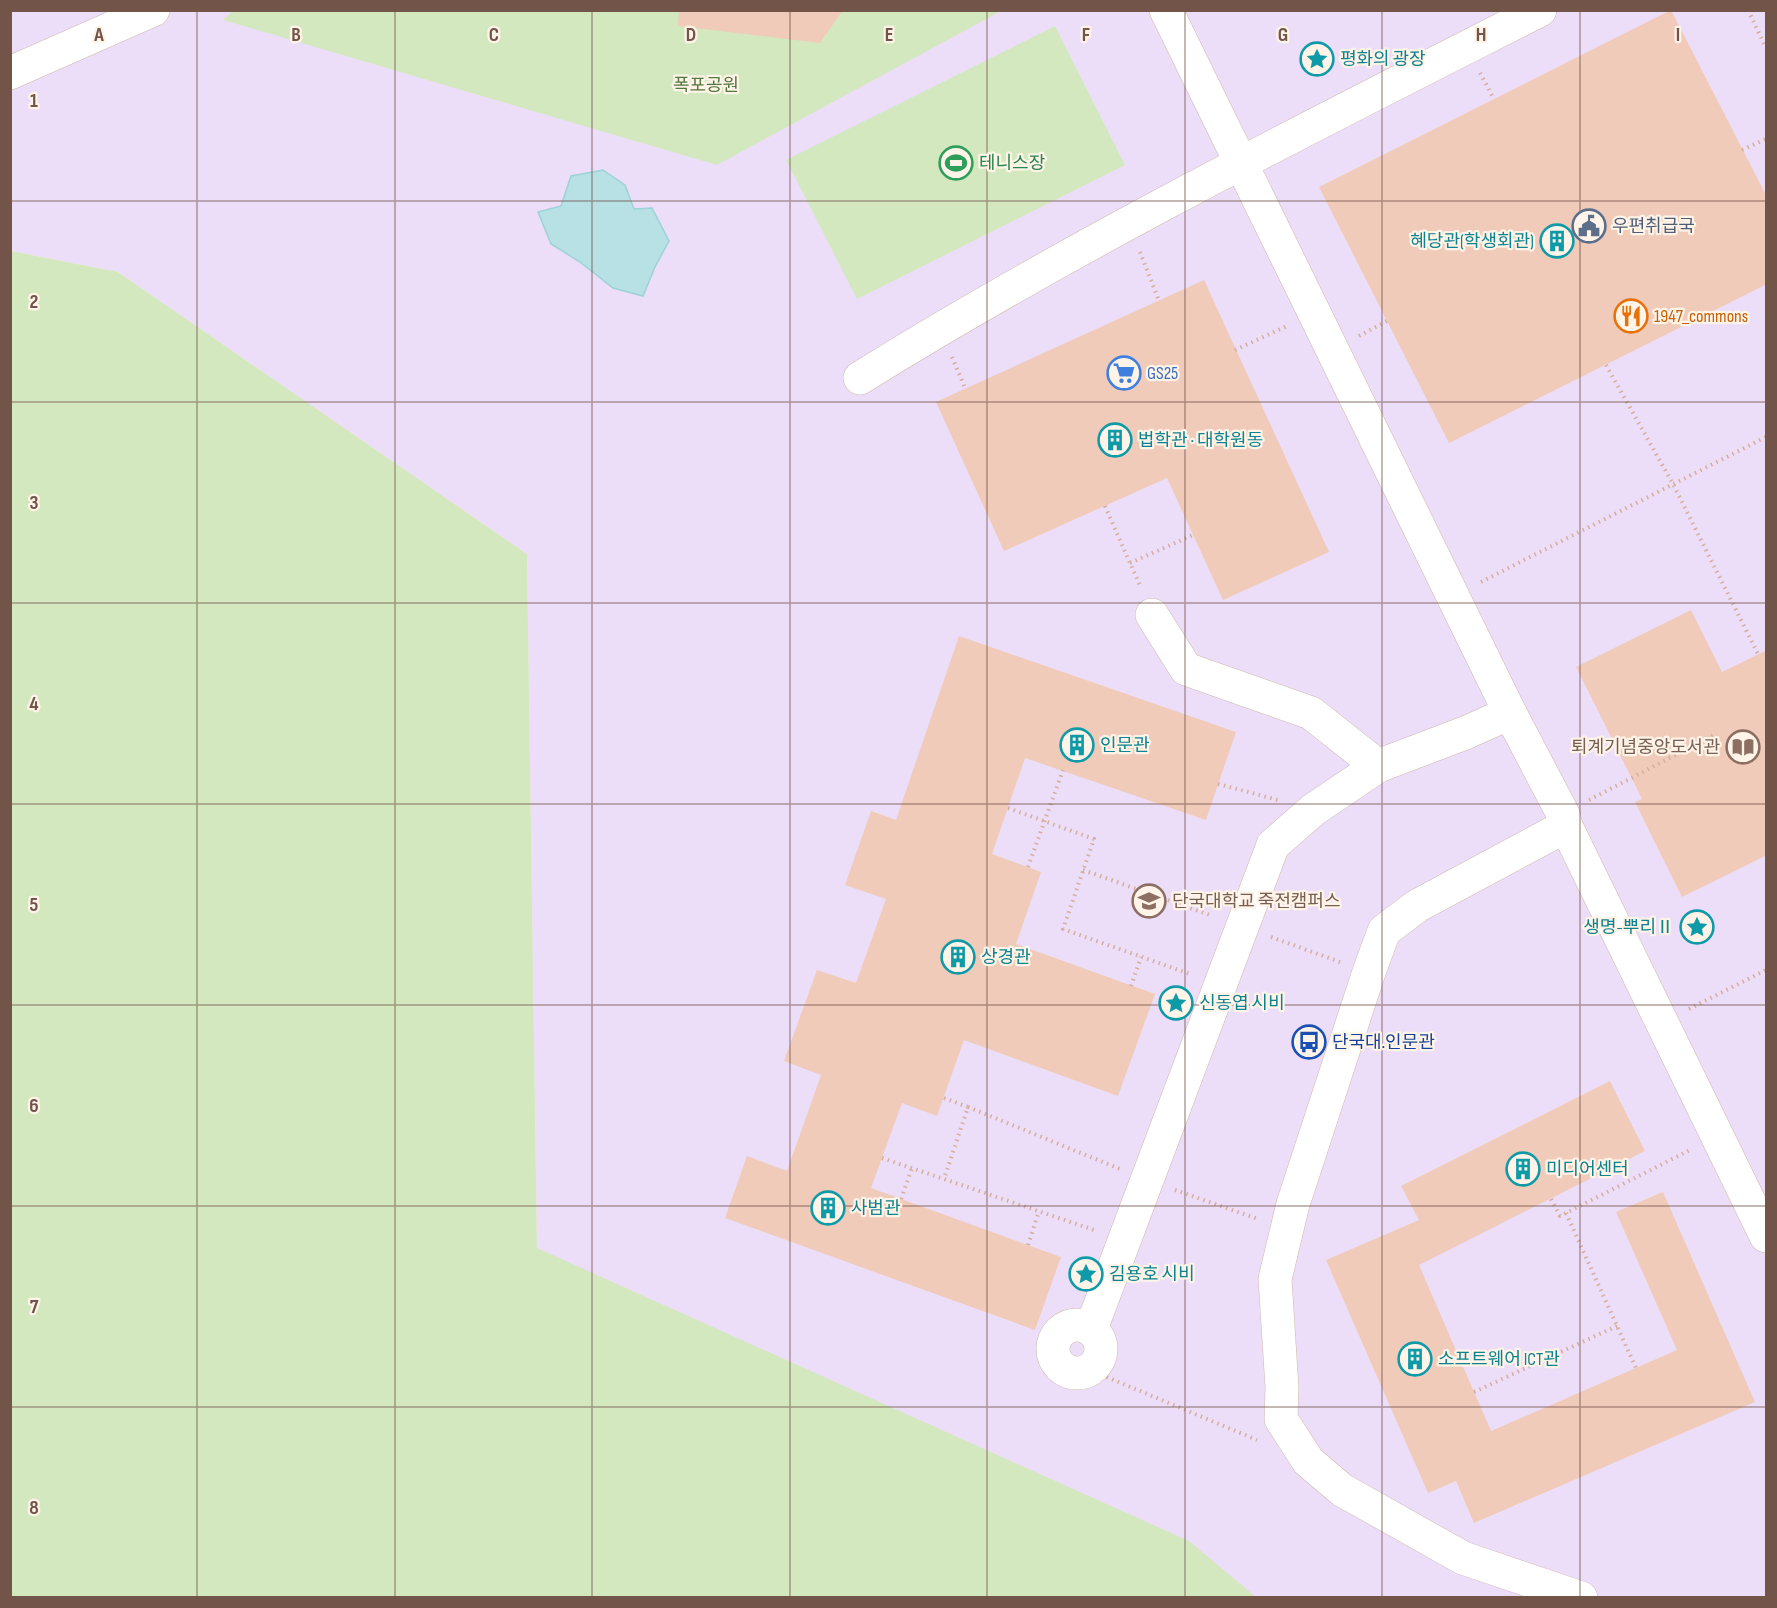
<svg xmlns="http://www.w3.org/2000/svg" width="1777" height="1608" viewBox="0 0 1777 1608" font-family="'Sofia Sans Condensed','Noto Sans KR',sans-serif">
<rect width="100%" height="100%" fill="#fcefe1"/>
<polygon fill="#ecdef8" points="10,11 1766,11 1766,1597 996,1597 537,1248 527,554 118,272 11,251"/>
<g fill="#d4e8c0">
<polygon points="234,10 1001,11 717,165 223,20"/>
<polygon points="1055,26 1125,165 857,299 786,160"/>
<polygon points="11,251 118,272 527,554 537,1248 1189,1541 1256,1597 11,1597"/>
</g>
<polygon fill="#b7e1e4" stroke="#9dd2d6" stroke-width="1.5" points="603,170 625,185 634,209 652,208 669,241 655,267 643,296 613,288 580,262 551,244 538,212 561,206 571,176"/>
<g fill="#f0cbba">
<polygon points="679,10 843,10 820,43 678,26"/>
<polygon points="1671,10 1767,197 1767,284 1449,443 1319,187"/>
<polygon points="1204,280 1329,552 1223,600 1167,478 1004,551 936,402"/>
<polygon points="1691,610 1722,672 1767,650 1767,855 1682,897 1635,802 1642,799 1576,667"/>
<polygon points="959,636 1236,732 1206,820 1025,758 992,854 1041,872 1016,944 1155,994 1118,1096 964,1040 937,1116 902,1103 871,1188 1061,1257 1035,1330 725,1218 747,1156 787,1171 821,1075 784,1061 817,970 856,983 886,899 845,885 871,811 896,820"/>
<polygon points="1610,1081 1645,1151 1419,1265 1491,1431 1677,1350 1616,1212 1663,1192 1755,1402 1474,1523 1456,1481 1428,1493 1326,1260 1419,1220 1401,1186"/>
</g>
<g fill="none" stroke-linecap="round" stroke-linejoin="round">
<defs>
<g id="minor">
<polyline points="1166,10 1510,713 1563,814 1566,826 1766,1236"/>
<polyline points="10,73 153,10"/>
<path d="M860 378C1079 242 1310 127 1540 10"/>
<polyline points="1152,615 1186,669 1311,713 1378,766"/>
<polyline points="1566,826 1417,906 1384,931 1369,972 1293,1204 1275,1279 1282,1388 1281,1419 1308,1461 1342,1490 1463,1558 1581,1598"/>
<circle cx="1077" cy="1349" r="24"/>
<polyline points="1091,1329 1273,845 1313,810 1378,766 1465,733 1510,713"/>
</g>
</defs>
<use href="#minor" stroke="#ceb8ab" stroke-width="34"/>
<g stroke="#d5ae9d" stroke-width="4" stroke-dasharray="1.5 4.5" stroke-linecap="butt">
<polyline points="1748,10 1766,48"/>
<polyline points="1480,73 1494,99"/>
<polyline points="1742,150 1766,139"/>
<polyline points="1140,252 1159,301"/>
<polyline points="1359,336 1387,321"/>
<polyline points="1235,350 1287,326"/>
<polyline points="952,357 965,388"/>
<polyline points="1606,365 1673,484 1758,654"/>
<polyline points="1105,506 1141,588"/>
<polyline points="1130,563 1193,535"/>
<polyline points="1481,582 1766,437"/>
<polyline points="1218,784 1278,800"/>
<polyline points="1589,800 1714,735"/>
<polyline points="1008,808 1094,839 1063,929 1190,974"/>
<polyline points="1028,867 1063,770"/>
<polyline points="1083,870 1213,916"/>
<polyline points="1271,937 1340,962"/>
<polyline points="1131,986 1141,957"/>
<polyline points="1689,1009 1766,970"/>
<polyline points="944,1098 968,1107 944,1179"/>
<polyline points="968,1107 1120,1169"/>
<polyline points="882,1158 1094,1230"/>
<polyline points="1175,1190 1258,1219"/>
<polyline points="901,1199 912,1168"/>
<polyline points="1551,1199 1560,1216 1690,1150"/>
<polyline points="1566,1213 1636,1368"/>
<polyline points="1028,1245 1039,1211"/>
<polyline points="1090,1370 1257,1440"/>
<polyline points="1474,1392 1617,1326"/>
</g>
<use href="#minor" stroke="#fff" stroke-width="33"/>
</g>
<path fill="none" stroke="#725449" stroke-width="1.5" stroke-opacity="0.55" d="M197 10V1598M395 10V1598M592 10V1598M790 10V1598M987 10V1598M1185 10V1598M1382 10V1598M1580 10V1598M10 201H1766M10 402H1766M10 603H1766M10 804H1766M10 1005H1766M10 1206H1766M10 1407H1766"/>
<defs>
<symbol id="sight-ring" viewBox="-11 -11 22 22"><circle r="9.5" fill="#fff4e7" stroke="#0f9aa8" stroke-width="1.5"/><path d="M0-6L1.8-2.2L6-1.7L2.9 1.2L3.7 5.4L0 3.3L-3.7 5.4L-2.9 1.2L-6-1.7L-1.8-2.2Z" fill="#0f9aa8"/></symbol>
<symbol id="stadium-ring" viewBox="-11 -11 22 22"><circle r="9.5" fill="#fff4e7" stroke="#2e9e5b" stroke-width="1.5"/><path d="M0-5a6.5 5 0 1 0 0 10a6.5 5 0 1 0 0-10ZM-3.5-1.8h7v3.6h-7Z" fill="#2e9e5b"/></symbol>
<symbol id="civic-ring" viewBox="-11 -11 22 22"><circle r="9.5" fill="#fff4e7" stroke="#5c6f8a" stroke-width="1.5"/><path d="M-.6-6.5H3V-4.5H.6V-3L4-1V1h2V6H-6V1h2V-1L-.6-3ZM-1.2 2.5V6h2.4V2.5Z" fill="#5c6f8a"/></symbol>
<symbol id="building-ring" viewBox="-11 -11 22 22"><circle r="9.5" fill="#fff4e7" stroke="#0f9aa8" stroke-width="1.5"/><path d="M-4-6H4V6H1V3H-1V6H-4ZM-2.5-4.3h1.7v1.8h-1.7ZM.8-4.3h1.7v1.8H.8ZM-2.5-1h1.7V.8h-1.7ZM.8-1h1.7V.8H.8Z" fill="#0f9aa8"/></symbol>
<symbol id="restaurant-ring" viewBox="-11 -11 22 22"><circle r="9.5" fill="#fff4e7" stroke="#e8710a" stroke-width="1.5"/><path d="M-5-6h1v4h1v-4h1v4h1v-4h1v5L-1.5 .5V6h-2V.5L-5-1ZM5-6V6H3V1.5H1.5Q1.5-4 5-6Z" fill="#e8710a"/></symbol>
<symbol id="supermarket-ring" viewBox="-11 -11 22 22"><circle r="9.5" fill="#fff4e7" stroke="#3f7fe0" stroke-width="1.5"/><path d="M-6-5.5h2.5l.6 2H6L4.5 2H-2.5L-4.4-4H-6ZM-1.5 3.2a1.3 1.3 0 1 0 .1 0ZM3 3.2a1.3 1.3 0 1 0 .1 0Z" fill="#3f7fe0"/></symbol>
<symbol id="library-ring" viewBox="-11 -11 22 22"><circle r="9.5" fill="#fff4e7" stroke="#8d6e63" stroke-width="1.5"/><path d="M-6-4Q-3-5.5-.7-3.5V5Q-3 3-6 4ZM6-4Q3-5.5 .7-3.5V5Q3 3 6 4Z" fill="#8d6e63"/></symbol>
<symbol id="university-ring" viewBox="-11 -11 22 22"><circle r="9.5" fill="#fff4e7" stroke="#8d6e63" stroke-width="1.5"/><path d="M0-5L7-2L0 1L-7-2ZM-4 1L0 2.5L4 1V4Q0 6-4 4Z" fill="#8d6e63"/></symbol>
<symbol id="bus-ring" viewBox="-11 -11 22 22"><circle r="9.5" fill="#fff4e7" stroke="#1a4fb4" stroke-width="1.5"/><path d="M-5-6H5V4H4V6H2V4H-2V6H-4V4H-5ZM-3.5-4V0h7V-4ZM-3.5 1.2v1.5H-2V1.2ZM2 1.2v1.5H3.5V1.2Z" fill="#1a4fb4"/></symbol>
</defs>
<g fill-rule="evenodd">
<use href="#sight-ring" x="1298" y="40" width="38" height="38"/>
<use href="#stadium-ring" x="937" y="144" width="38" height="38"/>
<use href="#civic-ring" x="1570" y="207" width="38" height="38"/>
<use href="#building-ring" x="1538" y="222" width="38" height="38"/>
<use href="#restaurant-ring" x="1612" y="297" width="38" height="38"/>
<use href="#supermarket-ring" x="1105" y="354" width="38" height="38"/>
<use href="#building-ring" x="1096" y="421" width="38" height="38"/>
<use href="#building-ring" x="1058" y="726" width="38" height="38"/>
<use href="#library-ring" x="1724" y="728" width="38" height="38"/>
<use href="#university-ring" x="1130" y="882" width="38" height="38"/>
<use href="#sight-ring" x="1678" y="908" width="38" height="38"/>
<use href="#building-ring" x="939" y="938" width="38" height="38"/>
<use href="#sight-ring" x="1157" y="984" width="38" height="38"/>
<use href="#bus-ring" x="1290" y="1023" width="38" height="38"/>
<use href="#building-ring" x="1504" y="1150" width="38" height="38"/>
<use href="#building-ring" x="809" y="1189" width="38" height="38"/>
<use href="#sight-ring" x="1067" y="1255" width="38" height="38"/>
<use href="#building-ring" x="1396" y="1340" width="38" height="38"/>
</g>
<g text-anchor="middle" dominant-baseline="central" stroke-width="4.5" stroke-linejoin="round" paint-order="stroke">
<g font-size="18" fill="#0d838f" stroke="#fff4e7" text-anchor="start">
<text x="1340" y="59">평화의 광장</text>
<text x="1534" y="241" text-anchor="end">혜당관(학생회관)</text>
<text x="1138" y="440">법학관 · 대학원동</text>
<text x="1100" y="745">인문관</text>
<text x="1674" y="927" text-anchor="end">생명-뿌리Ⅱ</text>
<text x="981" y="957">상경관</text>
<text x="1199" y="1003">신동엽 시비</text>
<text x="1546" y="1169">미디어센터</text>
<text x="851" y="1208">사범관</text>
<text x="1109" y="1274">김용호 시비</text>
<text x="1438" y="1359">소프트웨어 ICT관</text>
</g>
<g font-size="18" fill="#557841" stroke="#fff4e7">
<text x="706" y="85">폭포공원</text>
</g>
<g font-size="18" fill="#27864d" stroke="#fff4e7" text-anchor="start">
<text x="979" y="163">테니스장</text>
</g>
<g font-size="18" fill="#4e5e75" stroke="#fff4e7" text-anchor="start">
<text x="1612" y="226">우편취급국</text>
</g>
<g font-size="18" fill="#c56008" stroke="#fff4e7" text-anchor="start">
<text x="1654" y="316">1947_commons</text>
</g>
<g font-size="18" fill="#366cbe" stroke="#fff4e7" text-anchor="start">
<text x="1147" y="373">GS25</text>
</g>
<g font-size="18" fill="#785e54" stroke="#fff4e7" text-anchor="end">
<text x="1720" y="747">퇴계기념중앙도서관</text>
<text x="1172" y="901" text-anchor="start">단국대학교 죽전캠퍼스</text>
</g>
<g font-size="18" fill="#164399" stroke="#fff4e7" text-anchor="start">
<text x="1332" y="1042">단국대.인문관</text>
</g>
</g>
<g font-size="20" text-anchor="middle" font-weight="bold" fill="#725449" stroke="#fff4e7" stroke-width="4.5" stroke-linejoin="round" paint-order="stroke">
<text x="99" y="41">A</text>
<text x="296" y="41">B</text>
<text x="494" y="41">C</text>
<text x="691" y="41">D</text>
<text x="889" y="41">E</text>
<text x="1086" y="41">F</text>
<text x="1283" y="41">G</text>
<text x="1481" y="41">H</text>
<text x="1678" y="41">I</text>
<text x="34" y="107">1</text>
<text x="34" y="308">2</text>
<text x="34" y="509">3</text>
<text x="34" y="710">4</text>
<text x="34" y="911">5</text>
<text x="34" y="1112">6</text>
<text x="34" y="1313">7</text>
<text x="34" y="1514">8</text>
</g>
<rect width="1777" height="1608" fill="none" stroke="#725449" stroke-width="24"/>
</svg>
